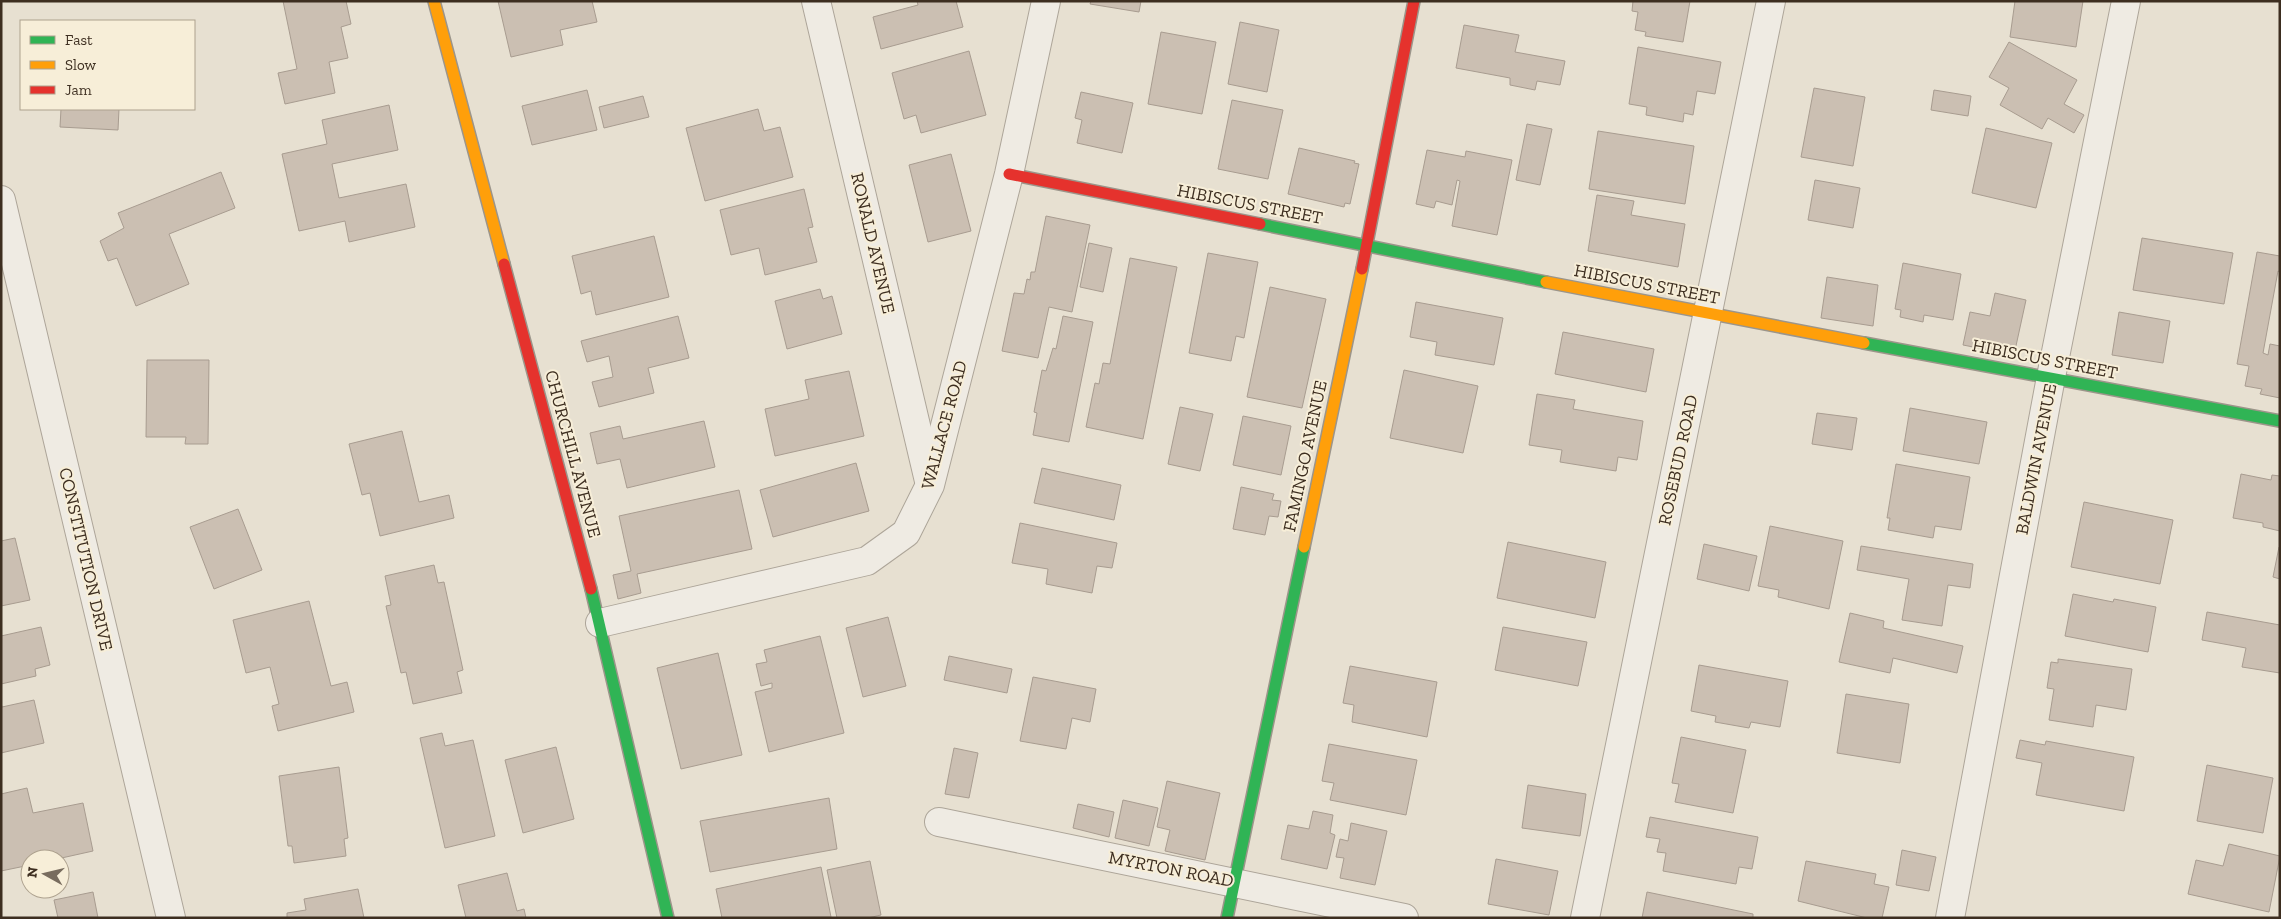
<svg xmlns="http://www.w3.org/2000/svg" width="2281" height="919" viewBox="0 0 2281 919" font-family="'Zilla Slab',serif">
<rect width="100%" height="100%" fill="#e7e0d1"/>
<g fill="#cbbfb2" stroke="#a89c90">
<polygon points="283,1 346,1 351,24 341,27 348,58 329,62 335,93 285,104 278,73 297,69"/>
<polygon points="498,1 592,1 597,22 560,30 563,45 511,57"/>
<polygon points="917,1 956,1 963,27 881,49 873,17 918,5"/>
<polygon points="1091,1 1141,1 1139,12 1090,4"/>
<polygon points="1633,1 1690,1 1683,42 1645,36 1646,32 1635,30 1638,12 1632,11"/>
<polygon points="2015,1 2083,1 2076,47 2010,37"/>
<polygon points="1240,22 1279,30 1267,92 1228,84"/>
<polygon points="1464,25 1519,35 1515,52 1565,61 1560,85 1537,81 1535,90 1510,85 1510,78 1456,68"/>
<polygon points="1161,32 1216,42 1202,114 1148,104"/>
<polygon points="2009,42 2077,80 2064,104 2084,115 2074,133 2048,118 2042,129 2000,105 2009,88 1989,77"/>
<polygon points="1638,47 1721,62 1715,94 1697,91 1693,115 1684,113 1683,122 1646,115 1647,107 1629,104"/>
<polygon points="969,51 986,115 921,133 916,115 904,119 892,73"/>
<polygon points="1814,88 1865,97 1853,166 1801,157"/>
<polygon points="587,90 597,130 532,145 522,106"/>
<polygon points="1934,90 1971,96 1968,116 1931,110"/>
<polygon points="1081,92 1133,103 1122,153 1077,143 1082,120 1075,118"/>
<polygon points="643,96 649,117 604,128 599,107"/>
<polygon points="1232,100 1283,110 1268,179 1218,169"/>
<polygon points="389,105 398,150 332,164 339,198 406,184 415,227 349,242 345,221 299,231 282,154 327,144 322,120"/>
<polygon points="61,109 119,109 118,130 60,127"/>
<polygon points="758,109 764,131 780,127 793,177 705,201 686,128"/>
<polygon points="1527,124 1552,129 1540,185 1516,180"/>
<polygon points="1986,128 2052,143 2036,208 1972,193"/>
<polygon points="1598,131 1694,146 1685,204 1589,189"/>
<polygon points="1299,148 1355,161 1354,163 1359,164 1350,204 1345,203 1344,207 1288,194"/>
<polygon points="1427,150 1465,157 1466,151 1512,160 1497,235 1452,226 1460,181 1457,180 1452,205 1436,201 1434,208 1416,204"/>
<polygon points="951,154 971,231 928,242 909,165"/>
<polygon points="221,172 235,208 169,234 189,284 136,306 117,258 108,261 100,241 124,228 118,213"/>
<polygon points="1815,180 1860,188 1853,228 1808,220"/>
<polygon points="804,189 813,227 808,228 817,262 765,275 759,248 731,255 720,210"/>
<polygon points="1597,195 1634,201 1631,215 1685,224 1678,267 1588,251"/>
<polygon points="1046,216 1090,225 1072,312 1049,307 1038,358 1002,351 1014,293 1024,294 1027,279 1030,280 1031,272 1035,272"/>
<polygon points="654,236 669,297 596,315 591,291 581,294 572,256"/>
<polygon points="2142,238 2233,253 2224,304 2133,290"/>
<polygon points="1089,243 1112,248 1103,292 1080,287"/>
<polygon points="2257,252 2280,256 2280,272 2278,271 2263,353 2268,355 2270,344 2280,346 2280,398 2260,394 2262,389 2245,386 2249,366 2237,364"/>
<polygon points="1208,253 1258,262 1244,338 1236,336 1231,361 1189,353"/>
<polygon points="1130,258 1177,267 1143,439 1086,427 1095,383 1099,384 1103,363 1110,364"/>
<polygon points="1903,263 1961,274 1953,320 1924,315 1923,322 1900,317 1901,310 1895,309"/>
<polygon points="1827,277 1878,285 1873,326 1821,318"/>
<polygon points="1270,287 1326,299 1302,408 1247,397"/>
<polygon points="820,289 823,299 832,296 842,334 787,349 775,301"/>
<polygon points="1995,293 2026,300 2014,355 1963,345 1970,312 1990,316"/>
<polygon points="1416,302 1503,318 1494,365 1435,355 1437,342 1410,337"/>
<polygon points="2119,312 2170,321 2163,363 2112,355"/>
<polygon points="678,316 689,358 648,368 654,393 599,407 592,382 613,377 609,356 587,362 581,341"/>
<polygon points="1063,316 1093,322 1069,442 1033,435 1037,413 1034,412 1042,370 1046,371 1053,348 1056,349"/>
<polygon points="1563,332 1654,349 1646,392 1555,374"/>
<polygon points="147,360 209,360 208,444 185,444 186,437 146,437"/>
<polygon points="1404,370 1478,386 1463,453 1390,438"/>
<polygon points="849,371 864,436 775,456 765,409 809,399 805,380"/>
<polygon points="1537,394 1575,400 1573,409 1643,421 1637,460 1618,457 1616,471 1560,462 1562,450 1529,445"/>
<polygon points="1180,407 1213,414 1200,471 1168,464"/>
<polygon points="1910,408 1987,422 1979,464 1903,451"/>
<polygon points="1817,413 1857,418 1852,450 1812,444"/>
<polygon points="1243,416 1291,426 1281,475 1233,465"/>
<polygon points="704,421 715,467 627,488 620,459 597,464 590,433 620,426 623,439"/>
<polygon points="402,431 419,502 449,495 454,518 380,536 370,493 362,495 349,444"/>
<polygon points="856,463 869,511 773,537 760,490"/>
<polygon points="1896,464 1970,477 1961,530 1935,526 1933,538 1888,530 1890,518 1887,518"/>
<polygon points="1042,468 1121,485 1114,520 1034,503"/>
<polygon points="2241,474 2271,480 2272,475 2280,476 2280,531 2263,527 2263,523 2233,518"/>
<polygon points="1241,487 1274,494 1272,500 1281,501 1278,517 1269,516 1265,535 1233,529"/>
<polygon points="739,490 752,549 637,574 641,593 618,599 613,575 631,571 619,516"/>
<polygon points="2084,502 2173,520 2160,584 2071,567"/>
<polygon points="238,509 262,570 214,589 190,527"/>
<polygon points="1020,523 1117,543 1112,568 1097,566 1092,593 1046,584 1048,569 1012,563"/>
<polygon points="1770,526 1843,541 1829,609 1778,597 1779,590 1758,586"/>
<polygon points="15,538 30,600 1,606 1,541"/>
<polygon points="1508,542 1606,562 1595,618 1497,598"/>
<polygon points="1704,544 1757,556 1749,591 1697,579"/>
<polygon points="1861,546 1973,564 1970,588 1948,585 1942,626 1902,620 1909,579 1857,570"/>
<polygon points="2279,547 2280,547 2280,579 2273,577"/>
<polygon points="434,565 438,583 444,582 463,670 457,672 462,693 413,704 406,672 401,673 386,606 391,605 385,576"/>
<polygon points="2073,594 2113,602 2114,599 2156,607 2148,652 2065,636"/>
<polygon points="309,601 331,686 347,682 354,712 278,731 272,706 279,704 270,667 246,673 233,620"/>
<polygon points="2207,612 2280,625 2280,673 2242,667 2246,648 2202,640"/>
<polygon points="1850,613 1884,621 1883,628 1963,646 1957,673 1893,658 1890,673 1839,662"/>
<polygon points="888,617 906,686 863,697 846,628"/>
<polygon points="41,627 50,665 35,669 36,676 1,684 1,636"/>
<polygon points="1503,627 1587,642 1578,686 1495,670"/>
<polygon points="820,636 844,733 769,752 755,692 772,688 772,683 761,686 756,664 767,662 764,650"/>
<polygon points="718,653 742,755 681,769 657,668"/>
<polygon points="949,656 1012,669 1007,693 944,680"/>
<polygon points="2058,659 2132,669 2126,710 2096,705 2093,727 2049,720 2054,689 2047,688 2051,662 2058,663"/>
<polygon points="1699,665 1788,681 1780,727 1751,722 1749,728 1715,722 1716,716 1691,711"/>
<polygon points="1350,666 1437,682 1427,737 1352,722 1354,705 1343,703"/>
<polygon points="1033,677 1096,689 1090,722 1072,718 1066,749 1020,741"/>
<polygon points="1846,694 1909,704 1900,763 1837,753"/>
<polygon points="34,700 44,743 1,753 1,703 2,707"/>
<polygon points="442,733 445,746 473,740 495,836 445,848 420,738"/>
<polygon points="1681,737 1746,750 1733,813 1675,802 1679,784 1672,783"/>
<polygon points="2020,740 2045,745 2046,741 2134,757 2124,811 2036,795 2042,763 2016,758"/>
<polygon points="1329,744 1417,760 1406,815 1330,800 1334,783 1322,781"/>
<polygon points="556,747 574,819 523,833 505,760"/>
<polygon points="954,748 978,753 969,798 945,794"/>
<polygon points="2207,765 2273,778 2263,833 2197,821"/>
<polygon points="339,767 348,838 344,839 346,856 294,863 292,846 288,846 279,776"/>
<polygon points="1167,781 1220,793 1205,860 1165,851 1170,830 1157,827"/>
<polygon points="1528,785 1586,794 1580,836 1522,828"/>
<polygon points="27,788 33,813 83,803 93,851 57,859 30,859 30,865 1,871 1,794"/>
<polygon points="829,798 837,849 710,872 700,821"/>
<polygon points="1123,800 1158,808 1149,846 1115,838"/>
<polygon points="1078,804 1114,812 1109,837 1073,828"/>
<polygon points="1313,811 1333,815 1330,833 1335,835 1327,869 1281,859 1288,825 1309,829"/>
<polygon points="1650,817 1758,837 1752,869 1739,867 1736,884 1663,871 1666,853 1657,852 1660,839 1646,837"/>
<polygon points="1351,823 1387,831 1375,885 1340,878 1344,858 1336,857 1340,839 1348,841"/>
<polygon points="2229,844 2280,856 2269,912 2188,894 2196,860 2223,866"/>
<polygon points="1902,850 1936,857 1929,891 1896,885"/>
<polygon points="1496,859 1558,871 1549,915 1488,904"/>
<polygon points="870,861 881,915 868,918 837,918 827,870"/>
<polygon points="1806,861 1876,874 1874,884 1889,887 1882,918 1867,918 1798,901"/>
<polygon points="821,867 831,917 722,918 716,889"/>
<polygon points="507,873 517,911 524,909 526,918 466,918 458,885"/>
<polygon points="358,889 364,918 287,918 287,913 306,910 304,899"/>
<polygon points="93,892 98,918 58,918 54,900"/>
<polygon points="1647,892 1753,914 1753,918 1642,918"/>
</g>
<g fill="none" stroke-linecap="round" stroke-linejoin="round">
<defs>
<g id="street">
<polyline points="816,1 929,481"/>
<polyline points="1,200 171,918"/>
<polyline points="600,623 867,561 906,533 930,485 1009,174 1046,1"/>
<polyline points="939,822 1404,918"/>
<polyline points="1585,918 1771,1"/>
<polyline points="1950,918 2051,377 2126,1"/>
</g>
<g id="fast">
<polyline points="1260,224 1546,282"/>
<polyline points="1864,343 2280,421"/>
<polyline points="591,589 668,918"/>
<polyline points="1227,918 1304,547"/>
</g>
<g id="slow">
<polyline points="434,1 504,264"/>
<polyline points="1546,282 1864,343"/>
<polyline points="1304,547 1362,269"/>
</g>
<g id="jam">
<polyline points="1009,174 1260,224"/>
<polyline points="504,264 591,589"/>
<polyline points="1362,269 1414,1"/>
</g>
</defs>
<use href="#street" stroke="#ada599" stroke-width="30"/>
<use href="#fast" stroke="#9c958a" stroke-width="14"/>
<use href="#slow" stroke="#9c958a" stroke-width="14"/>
<use href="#jam" stroke="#9c958a" stroke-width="14"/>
<use href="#street" stroke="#efebe3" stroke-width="28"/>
<use href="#fast" stroke="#30b455" stroke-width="11"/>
<use href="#slow" stroke="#ff9f0a" stroke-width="11"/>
<use href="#jam" stroke="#e5322d" stroke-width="11"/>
</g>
<g text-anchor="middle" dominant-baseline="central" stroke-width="4" stroke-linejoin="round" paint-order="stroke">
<g font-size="18" fill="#3d2e20" stroke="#f7eed8">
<text transform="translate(1250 204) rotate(11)">HIBISCUS STREET</text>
<text transform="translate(873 243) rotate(77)">RONALD AVENUE</text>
<text transform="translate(1647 284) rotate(11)">HIBISCUS STREET</text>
<text transform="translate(2045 359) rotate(11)">HIBISCUS STREET</text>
<text transform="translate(944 425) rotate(-75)">WALLACE ROAD</text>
<text transform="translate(573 454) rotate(75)">CHURCHILL AVENUE</text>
<text transform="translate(1305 456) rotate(-78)">FAMINGO AVENUE</text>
<text transform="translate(2036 459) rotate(-79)">BALDWIN AVENUE</text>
<text transform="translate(1678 460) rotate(-78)">ROSEBUD ROAD</text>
<text transform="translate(86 559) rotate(77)">CONSTITUTION DRIVE</text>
<text transform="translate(1171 869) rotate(11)">MYRTON ROAD</text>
</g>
</g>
<rect width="2281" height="919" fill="none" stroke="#3d2e20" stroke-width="5"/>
<rect x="20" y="20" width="175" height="90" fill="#f7eed8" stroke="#ada18e"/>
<rect x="30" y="36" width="25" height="8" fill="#30b455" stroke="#ada18e"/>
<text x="65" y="45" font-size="15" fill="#3d2e20">Fast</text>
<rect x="30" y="61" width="25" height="8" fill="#ff9f0a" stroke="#ada18e"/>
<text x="65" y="70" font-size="15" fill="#3d2e20">Slow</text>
<rect x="30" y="86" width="25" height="8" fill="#e5322d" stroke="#ada18e"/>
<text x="65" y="95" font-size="15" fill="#3d2e20">Jam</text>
<g transform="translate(45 874) rotate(278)"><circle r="24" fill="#f7eed8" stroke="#ada18e"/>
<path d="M0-4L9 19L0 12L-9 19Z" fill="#786c5e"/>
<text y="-8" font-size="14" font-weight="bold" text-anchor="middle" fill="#3d2e20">N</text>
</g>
</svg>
